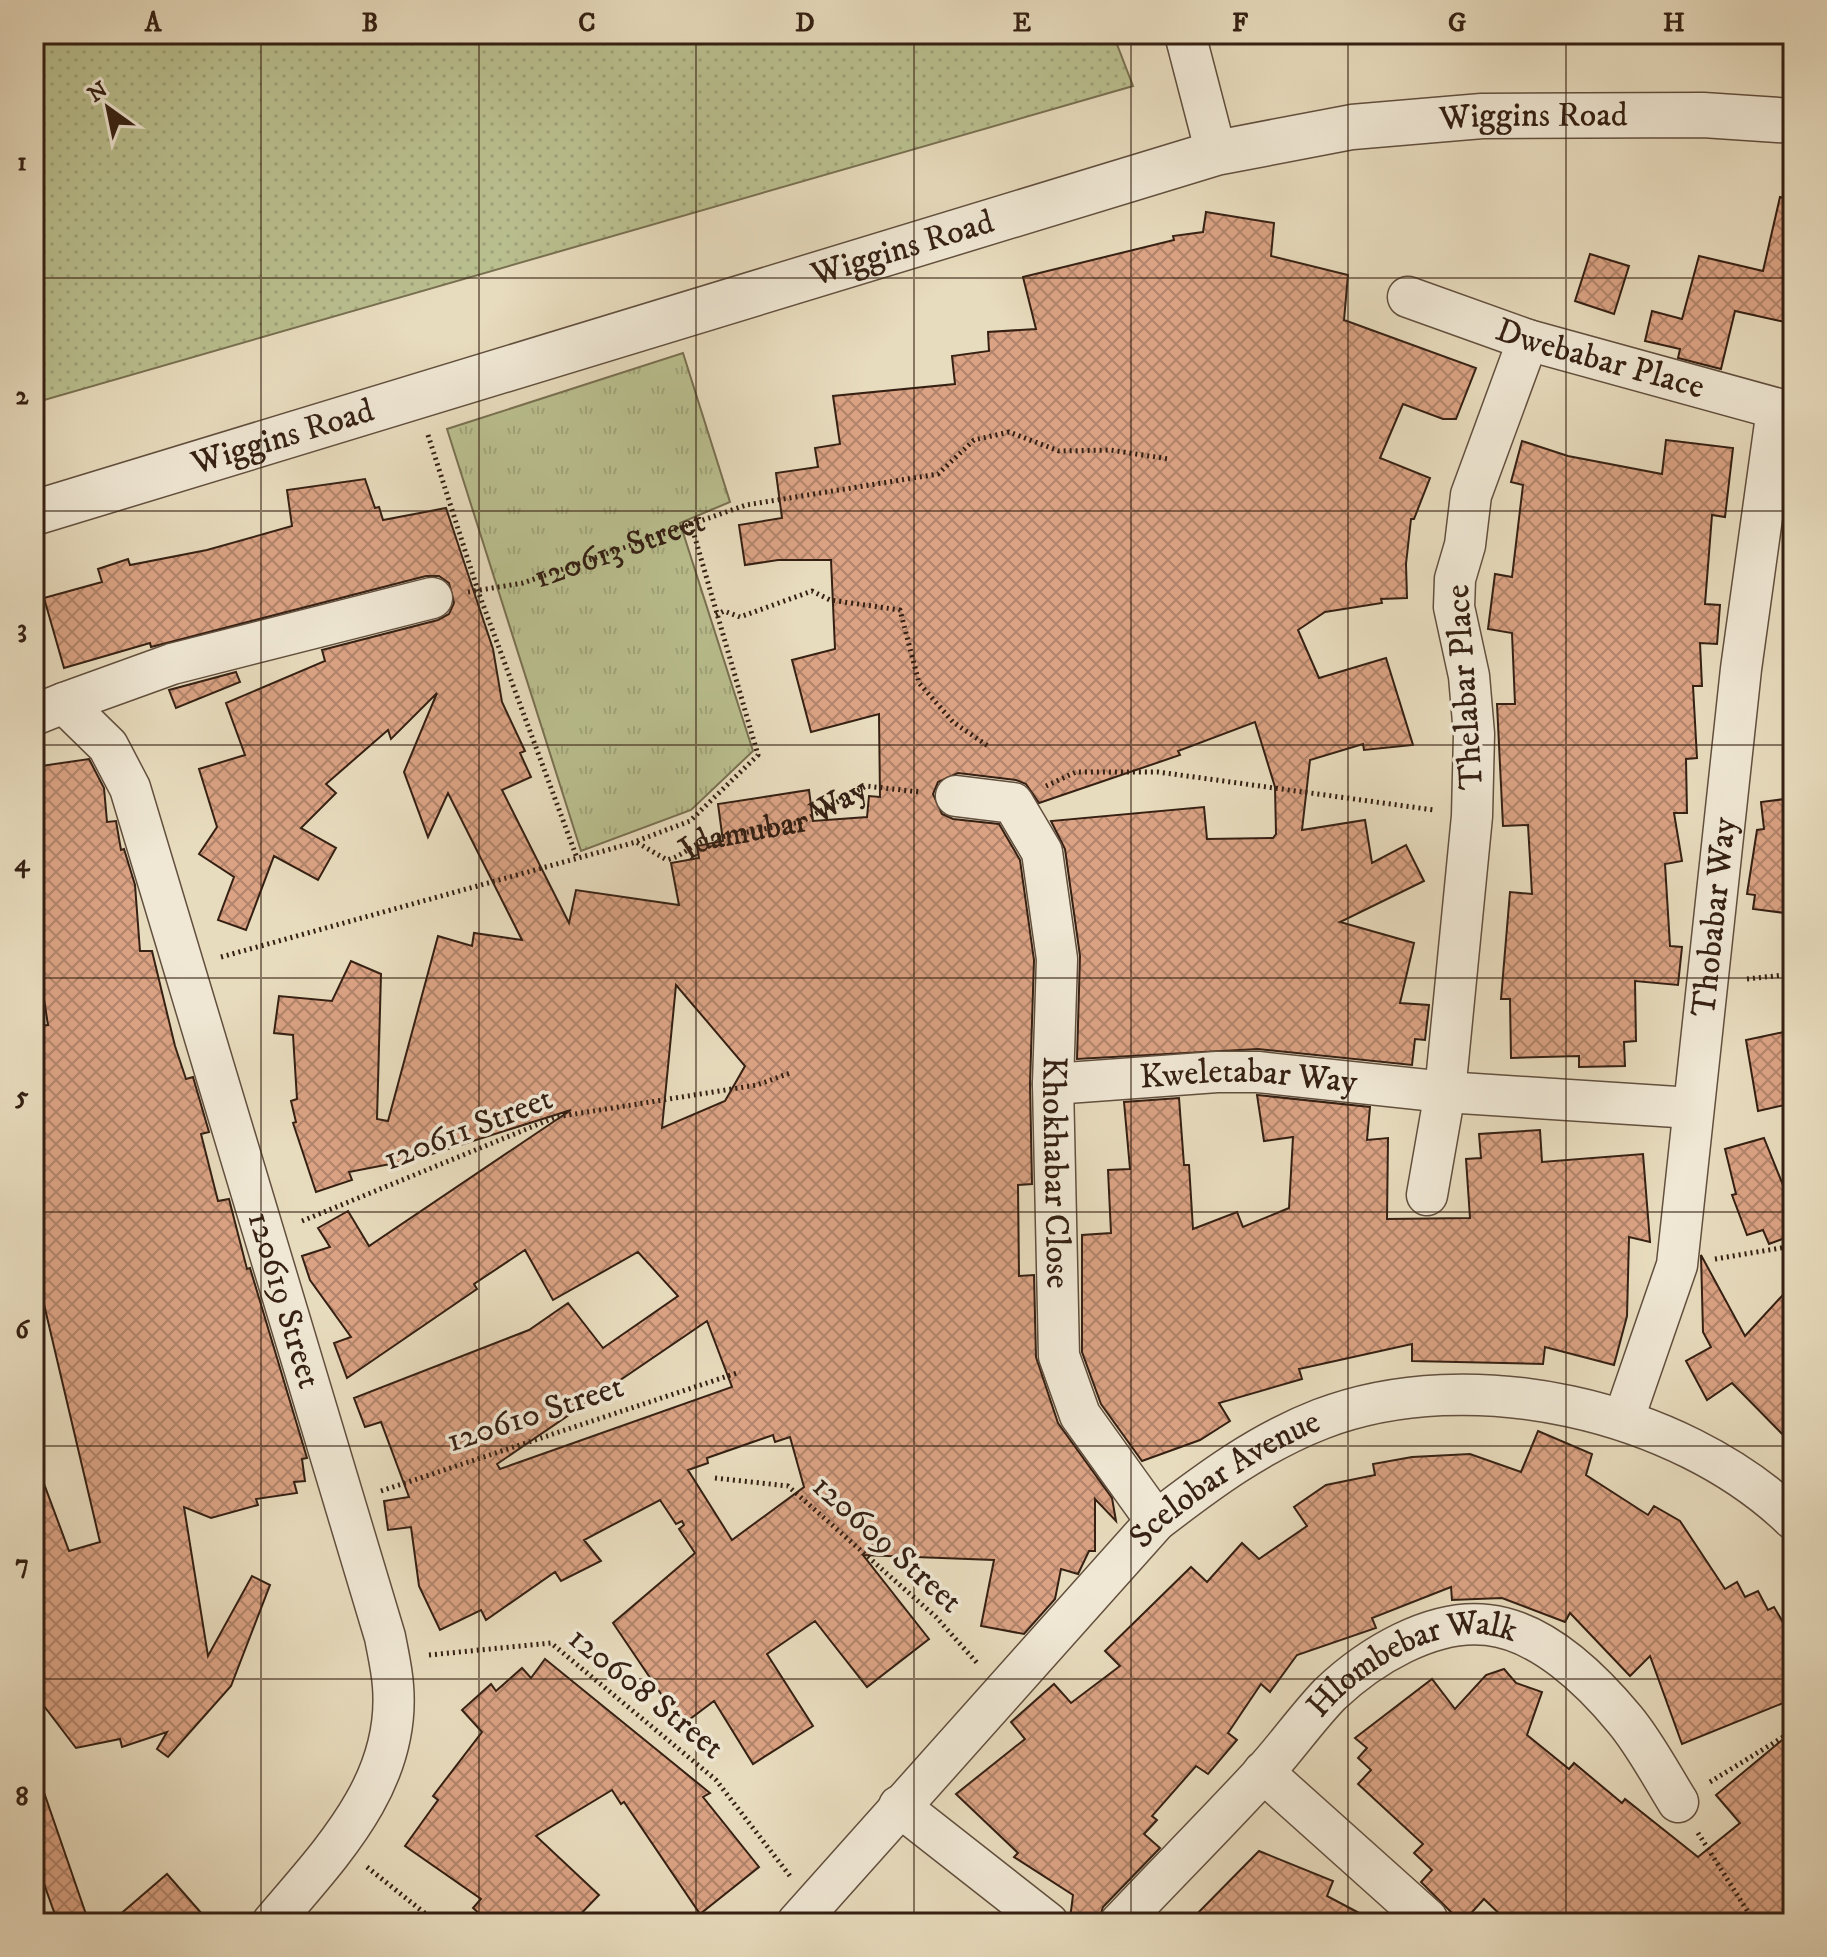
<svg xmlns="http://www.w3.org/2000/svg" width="1827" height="1957" viewBox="0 0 1827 1957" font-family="'IM FELL DW Pica',serif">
<defs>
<pattern id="grass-tufts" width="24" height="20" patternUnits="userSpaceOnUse" patternTransform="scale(2)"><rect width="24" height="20" fill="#babf8f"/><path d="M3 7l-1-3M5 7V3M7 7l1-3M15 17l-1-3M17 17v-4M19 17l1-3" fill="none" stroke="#a0a47a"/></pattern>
<pattern id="park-dots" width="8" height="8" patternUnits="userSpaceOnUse" patternTransform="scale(2)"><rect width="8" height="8" fill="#babf8f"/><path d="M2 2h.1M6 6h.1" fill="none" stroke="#a0a47a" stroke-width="1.8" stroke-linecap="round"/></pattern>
<pattern id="building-cross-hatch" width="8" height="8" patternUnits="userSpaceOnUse" patternTransform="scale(2)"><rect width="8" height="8" fill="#dba384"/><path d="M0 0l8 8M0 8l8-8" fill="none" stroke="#b2846b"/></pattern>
</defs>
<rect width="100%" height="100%" fill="#e8dcbe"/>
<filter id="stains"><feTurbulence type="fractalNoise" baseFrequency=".0025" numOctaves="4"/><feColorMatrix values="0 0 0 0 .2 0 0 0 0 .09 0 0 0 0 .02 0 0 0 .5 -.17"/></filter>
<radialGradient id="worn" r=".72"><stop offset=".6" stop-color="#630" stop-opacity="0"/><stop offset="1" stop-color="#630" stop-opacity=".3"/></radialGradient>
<polygon fill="url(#grass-tufts)" stroke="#787051" stroke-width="2" points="683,353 730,502 680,523 753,751 691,810 581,851 447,429"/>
<polygon fill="url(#park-dots)" stroke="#787051" stroke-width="2" points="34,34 1113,34 1133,86 34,403"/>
<g fill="url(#building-cross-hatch)" stroke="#352013" stroke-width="2" fill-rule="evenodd">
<polygon points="1780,197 1793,199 1793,289 1785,322 1735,311 1721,369 1678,358 1680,349 1645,341 1652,311 1682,319 1699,256 1763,271"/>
<path d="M1206 212 1274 223 1271 256 1348 275 1344 320 1476 368 1456 419H1443L1403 404 1380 458 1430 478 1414 519H1411L1406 564 1407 598 1381 599 1382 603 1325 612 1298 630 1319 678 1386 658 1413 745 1364 750 1363 744 1310 760 1302 830 1365 820 1372 863 1406 845 1424 881 1340 922 1414 943 1400 1003 1429 1005 1425 1040 1415 1039 1412 1065 1258 1049 1077 1059 1080 956 1065 849 1051 821 1204 807 1207 839 1273 838 1276 834 1275 787 1255 722 1178 751 1180 755 1039 803 1026 784 1016 780 958 773 938 782 933 794 942 814 953 819 999 824 1020 860 1034 960 1030 1084 1032 1184 1018 1185 1019 1276 1034 1275 1036 1357 1058 1423 1112 1498 1116 1521 1095 1499V1551H1089L1078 1574 1061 1569 1055 1599 1024 1634 981 1626 994 1560 863 1555 929 1639 867 1687 815 1621 767 1654 813 1726 753 1764 714 1701 682 1725 613 1623 695 1553 679 1529 684 1525 682 1521 676 1524 660 1500 584 1540 601 1561 561 1581 555 1572 486 1620 481 1610 440 1630 419 1586 411 1527 388 1530 384 1501 409 1497 381 1422 365 1427 354 1398 529 1330 568 1303 603 1348 678 1296 638 1252 553 1300 525 1250 474 1284 477 1289 347 1378 334 1343 351 1337 310 1280 302 1256 330 1247 318 1228 348 1211 369 1246 571 1110 416 1159 349 1172 352 1180 316 1192 293 1123 296 1122 291 1101 297 1099 293 1035 274 1033 279 996 332 1001 351 961 381 974 377 1119 388 1121 438 936 472 946 474 933 522 940 448 793 428 837 404 772 437 693 391 739 388 730 326 784 336 793 301 828 336 848 318 880 274 856 246 930 218 920 234 877 199 854 217 827 199 769 245 755 226 703 325 661 322 650 438 620 449 614 454 603 449 583 439 576H426L151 647 150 643 64 668 44 598 102 582 98 569 128 559 130 565 207 550 292 526 287 490 365 479 375 508 379 507 383 520 446 508 493 649 502 702 525 751 520 753 531 777 502 790 569 923 576 890 679 905 671 863 699 858 697 846 723 841 718 804 809 790 813 821 867 817 869 796 880 797 879 714 811 732 792 660 835 649 831 560H778L745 565 739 525 782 518 776 473 818 467 815 448 840 444 833 396 955 384 952 356 989 351 988 332 1036 329 1023 277 1174 240 1173 236 1203 232ZM676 985 745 1066 725 1101 662 1128ZM707 1321 732 1387 500 1469 497 1464ZM773 1435 775 1442 790 1437 804 1487 732 1540 688 1470 708 1463 707 1458Z"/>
<polygon points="1590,254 1629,266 1614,314 1575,301"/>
<polygon points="1666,440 1733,448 1725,517 1712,515 1705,604 1720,605 1717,644 1700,643 1702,686 1693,686 1697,758 1686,759 1687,813 1674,813 1682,861 1665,864 1670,946 1682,947 1678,985 1635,981 1636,1041 1624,1042 1625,1066 1579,1067 1579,1056 1511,1058 1510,999 1501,999 1510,892 1532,894 1528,825 1503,826 1497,704 1515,704 1512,633 1488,629 1495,574 1512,577 1523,485 1511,482 1522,441 1568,456 1662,474"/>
<polygon points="236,672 240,682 176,708 169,690"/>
<polygon points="89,759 104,788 107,822 116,821 121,850 124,849 135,885 140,951 152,951 175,1046 186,1079 193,1077 209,1132 201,1134 218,1201 229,1199 247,1269 250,1268 307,1458 302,1459 305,1481 294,1482 297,1493 256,1499 258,1505 211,1518 184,1507 208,1656 252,1576 270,1585 231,1686 168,1757 157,1749 167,1732 122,1747 120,1739 76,1748 34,1693 34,1466 37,1465 69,1551 100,1542 34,1262 34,1026 48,1025 34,936 34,767"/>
<polygon points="1793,798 1793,914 1753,909 1755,895 1747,894 1757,830 1764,829 1761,802"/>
<polygon points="1793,1030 1793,1103 1758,1111 1746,1040"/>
<polygon points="1257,1095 1370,1107 1367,1140 1388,1138 1387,1219 1470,1218 1466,1159 1481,1158 1479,1134 1540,1130 1542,1162 1643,1154 1650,1242 1629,1237 1627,1316 1614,1365 1545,1347 1543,1364 1412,1361 1412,1344 1299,1369 1302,1379 1219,1403 1230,1421 1200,1440 1142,1461 1101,1404 1082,1352 1082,1235 1111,1233 1108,1170 1130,1169 1124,1102 1179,1098 1184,1165 1189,1165 1193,1229 1237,1212 1243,1227 1289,1208 1293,1137 1264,1141"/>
<polygon points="1764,1138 1793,1210 1793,1235 1769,1244 1763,1230 1747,1235 1732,1195 1736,1194 1725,1149"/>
<polygon points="1701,1255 1745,1336 1793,1284 1793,1445 1732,1383 1707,1400 1686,1361 1711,1347 1703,1332"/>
<polygon points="1538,1431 1592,1454 1586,1475 1648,1515 1654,1506 1680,1521 1725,1589 1737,1582 1745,1597 1758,1591 1768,1610 1774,1607 1784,1624 1793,1622 1793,1699 1682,1744 1650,1656 1630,1676 1570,1613 1565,1622 1502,1598 1452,1600 1451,1587 1372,1618 1376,1628 1297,1655 1270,1692 1261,1684 1228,1733 1237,1740 1208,1774 1196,1766 1152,1816 1157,1820 1144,1834 1160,1848 1103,1907 1098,1923 1070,1919 1073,1895 1014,1857 1018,1853 956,1794 1025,1739 1011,1722 1054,1684 1071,1703 1120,1666 1105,1651 1191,1567 1207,1582 1242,1543 1259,1559 1307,1526 1294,1507 1326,1485 1375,1475 1373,1464 1412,1457 1470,1454 1521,1472"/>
<polygon points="545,1659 710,1793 703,1797 759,1867 700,1914 624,1802 621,1804 612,1790 536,1836 599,1895 572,1923 490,1923 473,1908 481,1899 405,1846 438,1800 433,1796 482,1732 462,1710 491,1684 496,1691 522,1668 531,1678"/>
<polygon points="1504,1669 1516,1683 1542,1692 1527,1735 1569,1769 1574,1763 1622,1803 1625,1799 1698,1857 1740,1823 1716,1795 1793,1731 1793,1910 1769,1923 1509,1923 1484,1899 1462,1923 1421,1882 1432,1870 1414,1853 1423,1844 1358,1784 1371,1770 1358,1758 1367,1748 1355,1738 1432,1679 1455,1709 1486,1675"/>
<polygon points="39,1778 89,1923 58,1923 34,1856 34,1779"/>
<polygon points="1259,1851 1333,1881 1327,1896 1378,1923 1188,1923"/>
<polygon points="167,1874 210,1923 110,1923"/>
</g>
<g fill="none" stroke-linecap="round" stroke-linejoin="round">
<defs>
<g id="minor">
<polyline points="1185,34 1216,153"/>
<path id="s3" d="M1408 297 1528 340 1793 413"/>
<polyline points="64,703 172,664 432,598"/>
<path id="s4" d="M34 715 64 703 108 746 130 788 385 1637C388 1653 392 1670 393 1686 401 1784 329 1855 272 1923"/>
<path id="s5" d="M956 796 1013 803 1042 852 1057 959 1053 1084 1059 1356 1080 1415 1156 1521"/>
<path id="s6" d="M1053 1084 1217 1072H1258L1445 1092 1692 1108"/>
<polyline points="1427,1195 1445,1092 1472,816 1474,734 1469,676 1454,607 1455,579 1465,545 1471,495 1528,340"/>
<path id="s7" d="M1624 1418 1677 1265 1741 669 1777 409"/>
<polyline points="1263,1772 1427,1919"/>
<polyline points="899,1806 1048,1923"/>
<path id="s8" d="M797 1923 1156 1521C1208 1481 1259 1443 1321 1419 1470 1362 1679 1409 1793 1519"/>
<path id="s9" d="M1120 1923C1167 1873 1216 1824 1263 1773 1286 1748 1306 1719 1330 1694 1369 1657 1432 1618 1488 1625 1542 1631 1592 1680 1625 1720 1645 1744 1661 1775 1678 1802"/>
</g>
<g id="tertiary">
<path id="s10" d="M34 513 1216 153 1352 127 1482 116 1703 115 1793 121"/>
</g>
</defs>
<use href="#minor" stroke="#624f3e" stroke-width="43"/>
<use href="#tertiary" stroke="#624f3e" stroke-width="47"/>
<g stroke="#352013" stroke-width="5" stroke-dasharray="2 4" stroke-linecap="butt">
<polyline points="428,435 478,591 577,858"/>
<path id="s1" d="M468 592 523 583 746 505 938 474 974 440 1009 432 1059 451 1110 450 1169 459"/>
<polyline points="716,615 724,611 740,617 812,591 830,600 900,610 919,683 953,722 988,746"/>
<polyline points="1046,786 1076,772 1158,772 1434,810"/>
<polyline points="637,841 690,821 758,755 691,524"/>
<path id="s2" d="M221 957 636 842 667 860C683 856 690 846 705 840L801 822 866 786 920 792"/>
<polyline points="1747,979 1793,974"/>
<polyline points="302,1221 556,1117 757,1085 790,1073"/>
<polyline points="1715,1259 1793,1246"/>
<polyline points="715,1478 788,1486 936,1617 978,1664"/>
<polyline points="381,1491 740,1372"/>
<polyline points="429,1655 551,1643 716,1780 790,1876"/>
<polyline points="1710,1782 1793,1731"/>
<polyline points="1698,1833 1755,1923"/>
<polyline points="367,1867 437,1923"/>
</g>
<use href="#minor" stroke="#f0e8d5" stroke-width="40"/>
<use href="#tertiary" stroke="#f0e8d5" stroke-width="44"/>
</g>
<path fill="none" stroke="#352013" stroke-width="2" stroke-opacity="0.55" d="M261 34V1923M479 34V1923M696 34V1923M914 34V1923M1131 34V1923M1348 34V1923M1566 34V1923M34 278H1793M34 511H1793M34 745H1793M34 978H1793M34 1212H1793M34 1446H1793M34 1679H1793"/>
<g text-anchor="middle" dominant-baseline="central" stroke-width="7" stroke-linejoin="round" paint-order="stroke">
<g font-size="34" fill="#352013" stroke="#f0e8d5">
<text stroke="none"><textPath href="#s10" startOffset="1556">Wiggins Road</textPath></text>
<text stroke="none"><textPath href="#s10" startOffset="908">Wiggins Road</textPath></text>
<text stroke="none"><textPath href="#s3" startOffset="202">Dwebabar Place</textPath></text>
<text stroke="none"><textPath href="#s10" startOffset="260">Wiggins Road</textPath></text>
<text stroke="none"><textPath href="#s1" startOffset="158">120613 Street</textPath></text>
<text transform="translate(1465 687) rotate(-94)">Thelabar Place</text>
<text stroke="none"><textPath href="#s2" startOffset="582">Idamubar Way</textPath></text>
<text stroke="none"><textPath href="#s7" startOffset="512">Thobabar Way</textPath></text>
<text stroke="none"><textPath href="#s6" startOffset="196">Kweletabar Way</textPath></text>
<text transform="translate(468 1129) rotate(-21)">120611 Street</text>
<text stroke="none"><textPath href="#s5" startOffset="436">Khokhabar Close</textPath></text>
<text stroke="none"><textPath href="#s4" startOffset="676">120619 Street</textPath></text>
<text transform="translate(535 1414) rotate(-18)">120610 Street</text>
<text stroke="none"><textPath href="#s8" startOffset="620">Scelobar Avenue</textPath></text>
<text transform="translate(887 1544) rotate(42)">120609 Street</text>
<text stroke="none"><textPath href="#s9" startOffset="402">Hlombebar Walk</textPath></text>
<text transform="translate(646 1693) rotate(39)">120608 Street</text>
</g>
</g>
<rect width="1827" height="1957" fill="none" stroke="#e8dcbe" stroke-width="88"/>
<g transform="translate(108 108) rotate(327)" stroke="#f0e8d5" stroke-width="6" paint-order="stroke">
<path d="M0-6L14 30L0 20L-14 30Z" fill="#352013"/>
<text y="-12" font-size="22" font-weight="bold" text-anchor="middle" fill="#352013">N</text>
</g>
<rect x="44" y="44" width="1739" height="1869" fill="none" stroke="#352013" stroke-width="3"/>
<g font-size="26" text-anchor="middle" font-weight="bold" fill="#352013">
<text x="153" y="31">A</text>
<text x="370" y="31">B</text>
<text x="587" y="31">C</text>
<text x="805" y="31">D</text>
<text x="1022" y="31">E</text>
<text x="1240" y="31">F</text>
<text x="1457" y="31">G</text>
<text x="1674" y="31">H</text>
<text x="22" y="170">1</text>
<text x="22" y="404">2</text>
<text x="22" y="637">3</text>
<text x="22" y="871">4</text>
<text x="22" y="1104">5</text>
<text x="22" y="1338">6</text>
<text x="22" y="1572">7</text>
<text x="22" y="1805">8</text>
</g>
<rect width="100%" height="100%" filter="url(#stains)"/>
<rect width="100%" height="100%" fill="url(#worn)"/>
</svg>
